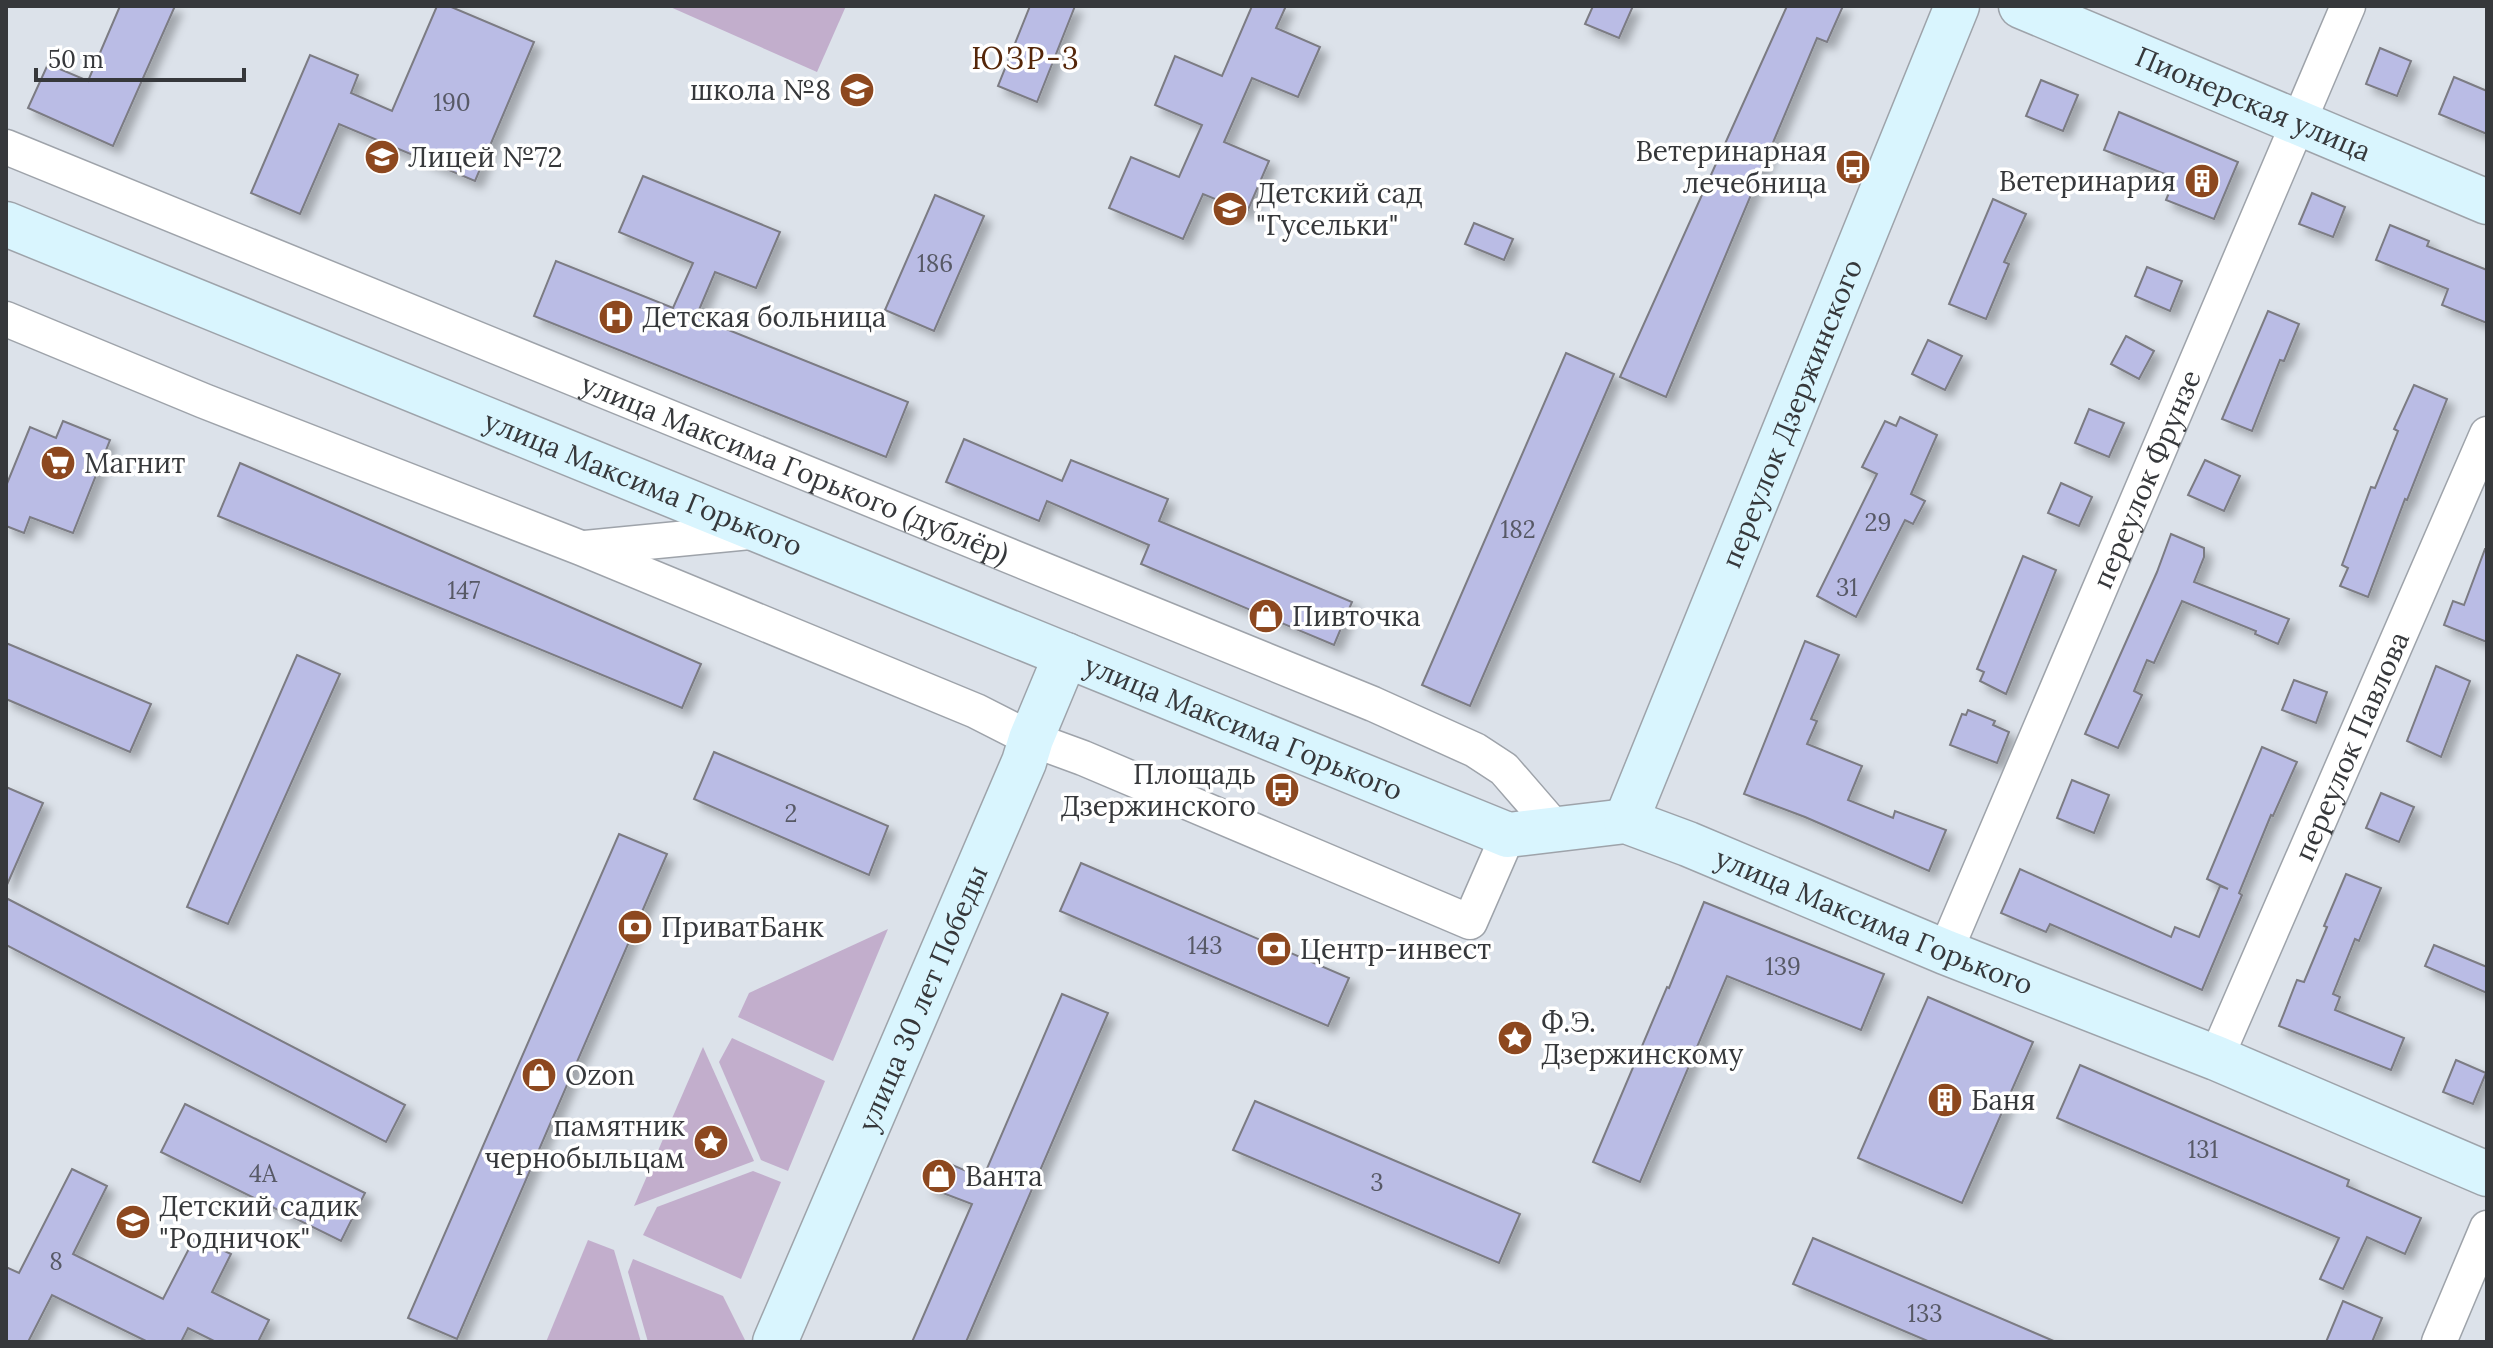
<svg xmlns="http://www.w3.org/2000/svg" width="2493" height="1348" viewBox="0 0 2493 1348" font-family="Lora,serif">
<defs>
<filter id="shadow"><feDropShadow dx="7" dy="7" stdDeviation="4" flood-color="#0004"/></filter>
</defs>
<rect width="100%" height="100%" fill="#dce2ea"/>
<g fill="#c2aecc">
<polygon points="668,6 846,6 817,72"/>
<polygon points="888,929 833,1061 738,1017 749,993"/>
<polygon points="732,1038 825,1081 788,1171 761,1160 719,1062"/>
<polygon points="703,1047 754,1161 634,1206"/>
<polygon points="753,1171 781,1182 741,1279 643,1235 657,1207"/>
<polygon points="588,1240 614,1250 641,1342 546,1342"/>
<polygon points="633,1259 723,1296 746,1342 648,1342 628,1272"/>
</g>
<g fill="#babce5" stroke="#7b7b83" stroke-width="2" filter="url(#shadow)">
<polygon points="120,6 175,6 113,146 28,108 48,64 88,81"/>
<polygon points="437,6 449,6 534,42 475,181 339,124 300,214 251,193 310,55 358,75 351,93 392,111"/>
<polygon points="1030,6 1075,6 1037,102 998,86"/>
<polygon points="1252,6 1286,6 1276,28 1320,47 1298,97 1252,78 1224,142 1269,161 1247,212 1203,194 1183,239 1109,208 1131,157 1179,177 1202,125 1155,105 1175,56 1222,76"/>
<polygon points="1593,6 1633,6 1619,38 1585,24"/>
<polygon points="1787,6 1843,6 1827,42 1817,38 1666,397 1620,377"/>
<polygon points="2380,48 2411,61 2397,96 2366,84"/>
<polygon points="2454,77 2487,91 2487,134 2439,114"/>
<polygon points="2041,80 2078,95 2063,131 2026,116"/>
<polygon points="2119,112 2238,162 2214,219 2166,200 2175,178 2104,150"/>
<polygon points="643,176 780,232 756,288 715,272 696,317 908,402 886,457 534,316 556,261 673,308 693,263 619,232"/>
<polygon points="2312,193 2345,207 2333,237 2299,224"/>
<polygon points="935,195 984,216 934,331 885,310"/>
<polygon points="1993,199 2026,214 2004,262 2009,264 1986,319 1949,304"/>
<polygon points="1474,223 1513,239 1504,260 1465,244"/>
<polygon points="2390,225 2429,241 2427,246 2487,270 2487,323 2442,305 2448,289 2376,260"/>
<polygon points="2147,267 2182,281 2170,311 2135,296"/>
<polygon points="2268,311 2299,324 2284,361 2280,360 2252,431 2222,419"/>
<polygon points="2126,336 2154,351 2139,379 2111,364"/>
<polygon points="1928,340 1962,356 1945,390 1912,374"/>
<polygon points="1566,353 1614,374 1470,706 1422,685"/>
<polygon points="2414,385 2447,399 2407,500 2405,499 2368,597 2340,586 2348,568 2342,565 2371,487 2375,488 2398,431 2394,429"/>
<polygon points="2089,409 2124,423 2109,457 2075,443"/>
<polygon points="1900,417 1937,435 1911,494 1925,501 1913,524 1905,520 1856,617 1817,596 1877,474 1862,467 1885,421 1896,426"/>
<polygon points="63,421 110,440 73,533 30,517 24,533 6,526 6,486 30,427 56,438"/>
<polygon points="964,439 1062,481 1071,460 1168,499 1159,521 1352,602 1334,645 1141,564 1149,545 1047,501 1039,521 946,482"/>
<polygon points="2205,460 2240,476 2224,511 2188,495"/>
<polygon points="240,463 701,664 682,708 218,516"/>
<polygon points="2061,483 2092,497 2079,526 2048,513"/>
<polygon points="2171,534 2204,548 2204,557 2194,582 2289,619 2278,644 2255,634 2256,631 2182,601 2154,663 2147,660 2134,691 2142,695 2118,748 2085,734 2157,572"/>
<polygon points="2485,549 2487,549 2487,642 2444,625 2453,601 2464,605"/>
<polygon points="2023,556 2056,570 2006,694 1980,681 1984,672 1977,669"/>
<polygon points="1805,641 1839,655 1811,719 1817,721 1807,744 1862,766 1848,800 1893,818 1895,811 1946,830 1929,871 1805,817 1744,794"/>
<polygon points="6,643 151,704 130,752 6,699"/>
<polygon points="297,655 340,674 228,924 187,907"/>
<polygon points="2436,666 2470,681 2441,757 2407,741"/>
<polygon points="2294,680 2327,692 2316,723 2282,710"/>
<polygon points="1968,710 1995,721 1993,725 2009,732 1997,763 1950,745 1962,714 1966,715"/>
<polygon points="2262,747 2297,762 2273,816 2271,815 2239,893 2242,895 2202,990 2050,924 2046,932 2001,913 2020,869 2171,937 2175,927 2199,937 2220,886 2228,889 2207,879"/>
<polygon points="714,752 888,826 869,875 694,799"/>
<polygon points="2072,780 2109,795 2094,833 2057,818"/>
<polygon points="6,787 43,803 6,887"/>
<polygon points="2381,793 2414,807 2399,842 2366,828"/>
<polygon points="619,834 667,854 457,1339 408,1318"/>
<polygon points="1081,863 1349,978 1328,1026 1060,911"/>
<polygon points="2346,874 2381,888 2359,941 2355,939 2333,994 2340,997 2335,1010 2404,1038 2391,1070 2279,1026 2297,980 2304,982 2327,927 2324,926"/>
<polygon points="6,898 405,1105 386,1142 6,945"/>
<polygon points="1704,902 1884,974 1861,1030 1727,976 1640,1182 1593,1162 1667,987 1669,988"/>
<polygon points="2434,945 2487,967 2487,993 2425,966"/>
<polygon points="1062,994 1108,1013 966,1342 912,1342 972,1204 927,1187 938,1159 983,1178"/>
<polygon points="1928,997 2033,1042 1962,1203 1858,1158"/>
<polygon points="2456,1060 2486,1073 2473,1104 2443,1092"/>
<polygon points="2080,1065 2349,1180 2347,1186 2421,1218 2405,1254 2367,1237 2343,1289 2320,1279 2339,1238 2057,1118"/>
<polygon points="1255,1101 1520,1214 1499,1263 1233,1150"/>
<polygon points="185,1104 365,1193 341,1241 161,1152"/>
<polygon points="72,1169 107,1186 73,1254 163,1299 195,1237 231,1254 212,1292 269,1320 258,1342 216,1342 188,1328 181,1342 148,1342 52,1295 28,1342 6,1342 6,1267 19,1273"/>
<polygon points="1813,1238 2056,1342 1930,1342 1793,1284"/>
<polygon points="2343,1301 2382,1318 2372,1342 2326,1342"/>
</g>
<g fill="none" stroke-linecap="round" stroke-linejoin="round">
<defs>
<g id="street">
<path id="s1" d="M6 147 1373 704 1475 750 1504 769 1556 829"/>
<polyline points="6,319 204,401 581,548 976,711 1031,739 1083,758 1470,922 1508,835"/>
<polyline points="585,548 760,531"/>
<path id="s2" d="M1945 952 2348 6"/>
<path id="s3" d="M2216 1058 2487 434"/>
<polyline points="2439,1342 2487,1228"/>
</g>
<g id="secondary">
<path id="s4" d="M2021 6 2487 202"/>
<path id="s5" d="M6 224 1508 835 1626 821 1688 844 1945 952 2216 1058 2487 1174"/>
<path id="s6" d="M1626 821 1957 6"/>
<path id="s7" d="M775 1342 1024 762 1031 739 1066 655"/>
</g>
</defs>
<use href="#street" stroke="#9ea3aa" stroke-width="37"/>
<use href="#secondary" stroke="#9ea3aa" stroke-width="47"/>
<use href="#street" stroke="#fff" stroke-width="34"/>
<use href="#secondary" stroke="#d9f5fe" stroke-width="44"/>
</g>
<defs>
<symbol id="school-disc" viewBox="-11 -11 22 22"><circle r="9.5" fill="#8d481f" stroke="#fff"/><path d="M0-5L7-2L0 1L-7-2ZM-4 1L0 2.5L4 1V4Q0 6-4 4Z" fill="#fff"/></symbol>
<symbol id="university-disc" viewBox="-11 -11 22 22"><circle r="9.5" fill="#8d481f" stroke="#fff"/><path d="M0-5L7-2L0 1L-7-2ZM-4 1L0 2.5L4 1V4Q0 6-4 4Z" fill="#fff"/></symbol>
<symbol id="bus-disc" viewBox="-11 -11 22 22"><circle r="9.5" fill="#8d481f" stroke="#fff"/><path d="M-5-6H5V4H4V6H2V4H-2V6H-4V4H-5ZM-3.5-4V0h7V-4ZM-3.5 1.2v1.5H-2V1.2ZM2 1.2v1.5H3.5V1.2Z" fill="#fff"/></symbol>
<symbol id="building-disc" viewBox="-11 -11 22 22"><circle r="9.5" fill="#8d481f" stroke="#fff"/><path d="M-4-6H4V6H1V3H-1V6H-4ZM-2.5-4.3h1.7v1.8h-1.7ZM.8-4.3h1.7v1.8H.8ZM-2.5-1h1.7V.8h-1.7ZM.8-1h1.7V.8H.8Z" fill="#fff"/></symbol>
<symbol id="hospital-disc" viewBox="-11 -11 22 22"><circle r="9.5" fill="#8d481f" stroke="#fff"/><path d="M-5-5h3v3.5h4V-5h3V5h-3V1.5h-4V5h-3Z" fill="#fff"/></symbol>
<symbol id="supermarket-disc" viewBox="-11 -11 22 22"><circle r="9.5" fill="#8d481f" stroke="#fff"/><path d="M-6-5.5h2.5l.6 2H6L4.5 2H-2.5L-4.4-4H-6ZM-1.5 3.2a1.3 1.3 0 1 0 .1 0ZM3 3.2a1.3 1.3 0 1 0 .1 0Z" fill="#fff"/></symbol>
<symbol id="shop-disc" viewBox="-11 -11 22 22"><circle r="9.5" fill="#8d481f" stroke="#fff"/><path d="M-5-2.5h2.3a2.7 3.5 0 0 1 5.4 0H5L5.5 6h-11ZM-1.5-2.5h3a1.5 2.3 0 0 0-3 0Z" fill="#fff"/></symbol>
<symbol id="bank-disc" viewBox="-11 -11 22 22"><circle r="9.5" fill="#8d481f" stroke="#fff"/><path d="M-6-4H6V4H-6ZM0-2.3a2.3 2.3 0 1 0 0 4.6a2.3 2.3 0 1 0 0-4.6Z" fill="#fff"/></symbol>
<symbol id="sight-disc" viewBox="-11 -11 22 22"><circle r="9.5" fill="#8d481f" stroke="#fff"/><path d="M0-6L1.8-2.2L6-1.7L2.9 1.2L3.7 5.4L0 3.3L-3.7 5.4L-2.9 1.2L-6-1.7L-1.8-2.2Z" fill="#fff"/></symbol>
</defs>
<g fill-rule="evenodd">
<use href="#school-disc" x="837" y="70" width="40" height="40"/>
<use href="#university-disc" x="362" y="137" width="40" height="40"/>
<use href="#bus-disc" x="1833" y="147" width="40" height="40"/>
<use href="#building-disc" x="2182" y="161" width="40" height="40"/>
<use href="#school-disc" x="1210" y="189" width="40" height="40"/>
<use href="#hospital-disc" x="596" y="297" width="40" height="40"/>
<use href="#supermarket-disc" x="38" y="443" width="40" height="40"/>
<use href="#shop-disc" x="1246" y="596" width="40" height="40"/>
<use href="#bus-disc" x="1262" y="770" width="40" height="40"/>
<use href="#bank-disc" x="615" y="907" width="40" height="40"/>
<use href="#bank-disc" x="1254" y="929" width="40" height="40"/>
<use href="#sight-disc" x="1495" y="1018" width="40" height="40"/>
<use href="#shop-disc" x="519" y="1055" width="40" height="40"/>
<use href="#building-disc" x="1925" y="1080" width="40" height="40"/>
<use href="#sight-disc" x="691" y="1122" width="40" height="40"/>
<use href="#shop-disc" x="919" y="1156" width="40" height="40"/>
<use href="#school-disc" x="113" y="1202" width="40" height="40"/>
</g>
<g text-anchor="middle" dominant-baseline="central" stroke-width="7" stroke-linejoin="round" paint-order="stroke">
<g font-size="24" fill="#575966">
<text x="452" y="102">190</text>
<text x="935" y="263">186</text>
<text x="1878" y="522">29</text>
<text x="1518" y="529">182</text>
<text x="1847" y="587">31</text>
<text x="464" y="590">147</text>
<text x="791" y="813">2</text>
<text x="1205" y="945">143</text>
<text x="1783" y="966">139</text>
<text x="2203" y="1149">131</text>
<text x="263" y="1173">4А</text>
<text x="1377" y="1182">3</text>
<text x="56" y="1261">8</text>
<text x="1925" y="1313">133</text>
</g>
<g font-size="28" fill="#36383b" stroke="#fff" text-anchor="start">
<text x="831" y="90" text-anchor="end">школа №8</text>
<text x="1827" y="151" text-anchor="end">Ветеринарная<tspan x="1827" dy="32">лечебница</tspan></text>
<text x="408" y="157">Лицей №72</text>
<text x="2176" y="181" text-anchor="end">Ветеринария</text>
<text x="1256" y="193">Детский сад<tspan x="1256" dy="32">"Гусельки"</tspan></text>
<text x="642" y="317">Детская больница</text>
<text x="84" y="463">Магнит</text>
<text x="1292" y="616">Пивточка</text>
<text x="1256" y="774" text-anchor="end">Площадь<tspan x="1256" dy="32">Дзержинского</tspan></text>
<text x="661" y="927">ПриватБанк</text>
<text x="1300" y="949">Центр-инвест</text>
<text x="1541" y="1022">Ф.Э.<tspan x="1541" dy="32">Дзержинскому</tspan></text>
<text x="565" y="1075">Ozon</text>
<text x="1971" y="1100">Баня</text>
<text x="685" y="1126" text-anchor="end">памятник<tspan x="685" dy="32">чернобыльцам</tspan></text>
<text x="965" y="1176">Ванта</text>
<text x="159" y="1206">Детский садик<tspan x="159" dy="32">"Родничок"</tspan></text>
</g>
<g font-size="28" fill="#36383b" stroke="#fff">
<text stroke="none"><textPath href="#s4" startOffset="252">Пионерская улица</textPath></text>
<text stroke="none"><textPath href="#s6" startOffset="440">переулок Дзержинского</textPath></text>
<text stroke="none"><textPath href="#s1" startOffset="852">улица Максима Горького (дублёр)</textPath></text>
<text stroke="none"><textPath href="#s2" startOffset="514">переулок Фрунзе</textPath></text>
<text stroke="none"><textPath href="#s5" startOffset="688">улица Максима Горького</textPath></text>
<text stroke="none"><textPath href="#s5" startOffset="1336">улица Максима Горького</textPath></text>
<text stroke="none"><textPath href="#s3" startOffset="340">переулок Павлова</textPath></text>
<text stroke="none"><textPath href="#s5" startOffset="2008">улица Максима Горького</textPath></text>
<text stroke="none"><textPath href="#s7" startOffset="374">улица 30 лет Победы</textPath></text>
</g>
<g font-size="30" letter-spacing="2" fill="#552609" stroke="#fff">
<text x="1026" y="58">ЮЗР-3</text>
</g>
</g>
<rect width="2493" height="1348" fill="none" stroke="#36383b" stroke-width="16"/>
<path d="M36 68v12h208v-12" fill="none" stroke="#36383b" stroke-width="4"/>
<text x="48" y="68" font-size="24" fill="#36383b" stroke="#ffffff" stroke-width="6" paint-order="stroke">50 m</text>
</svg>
